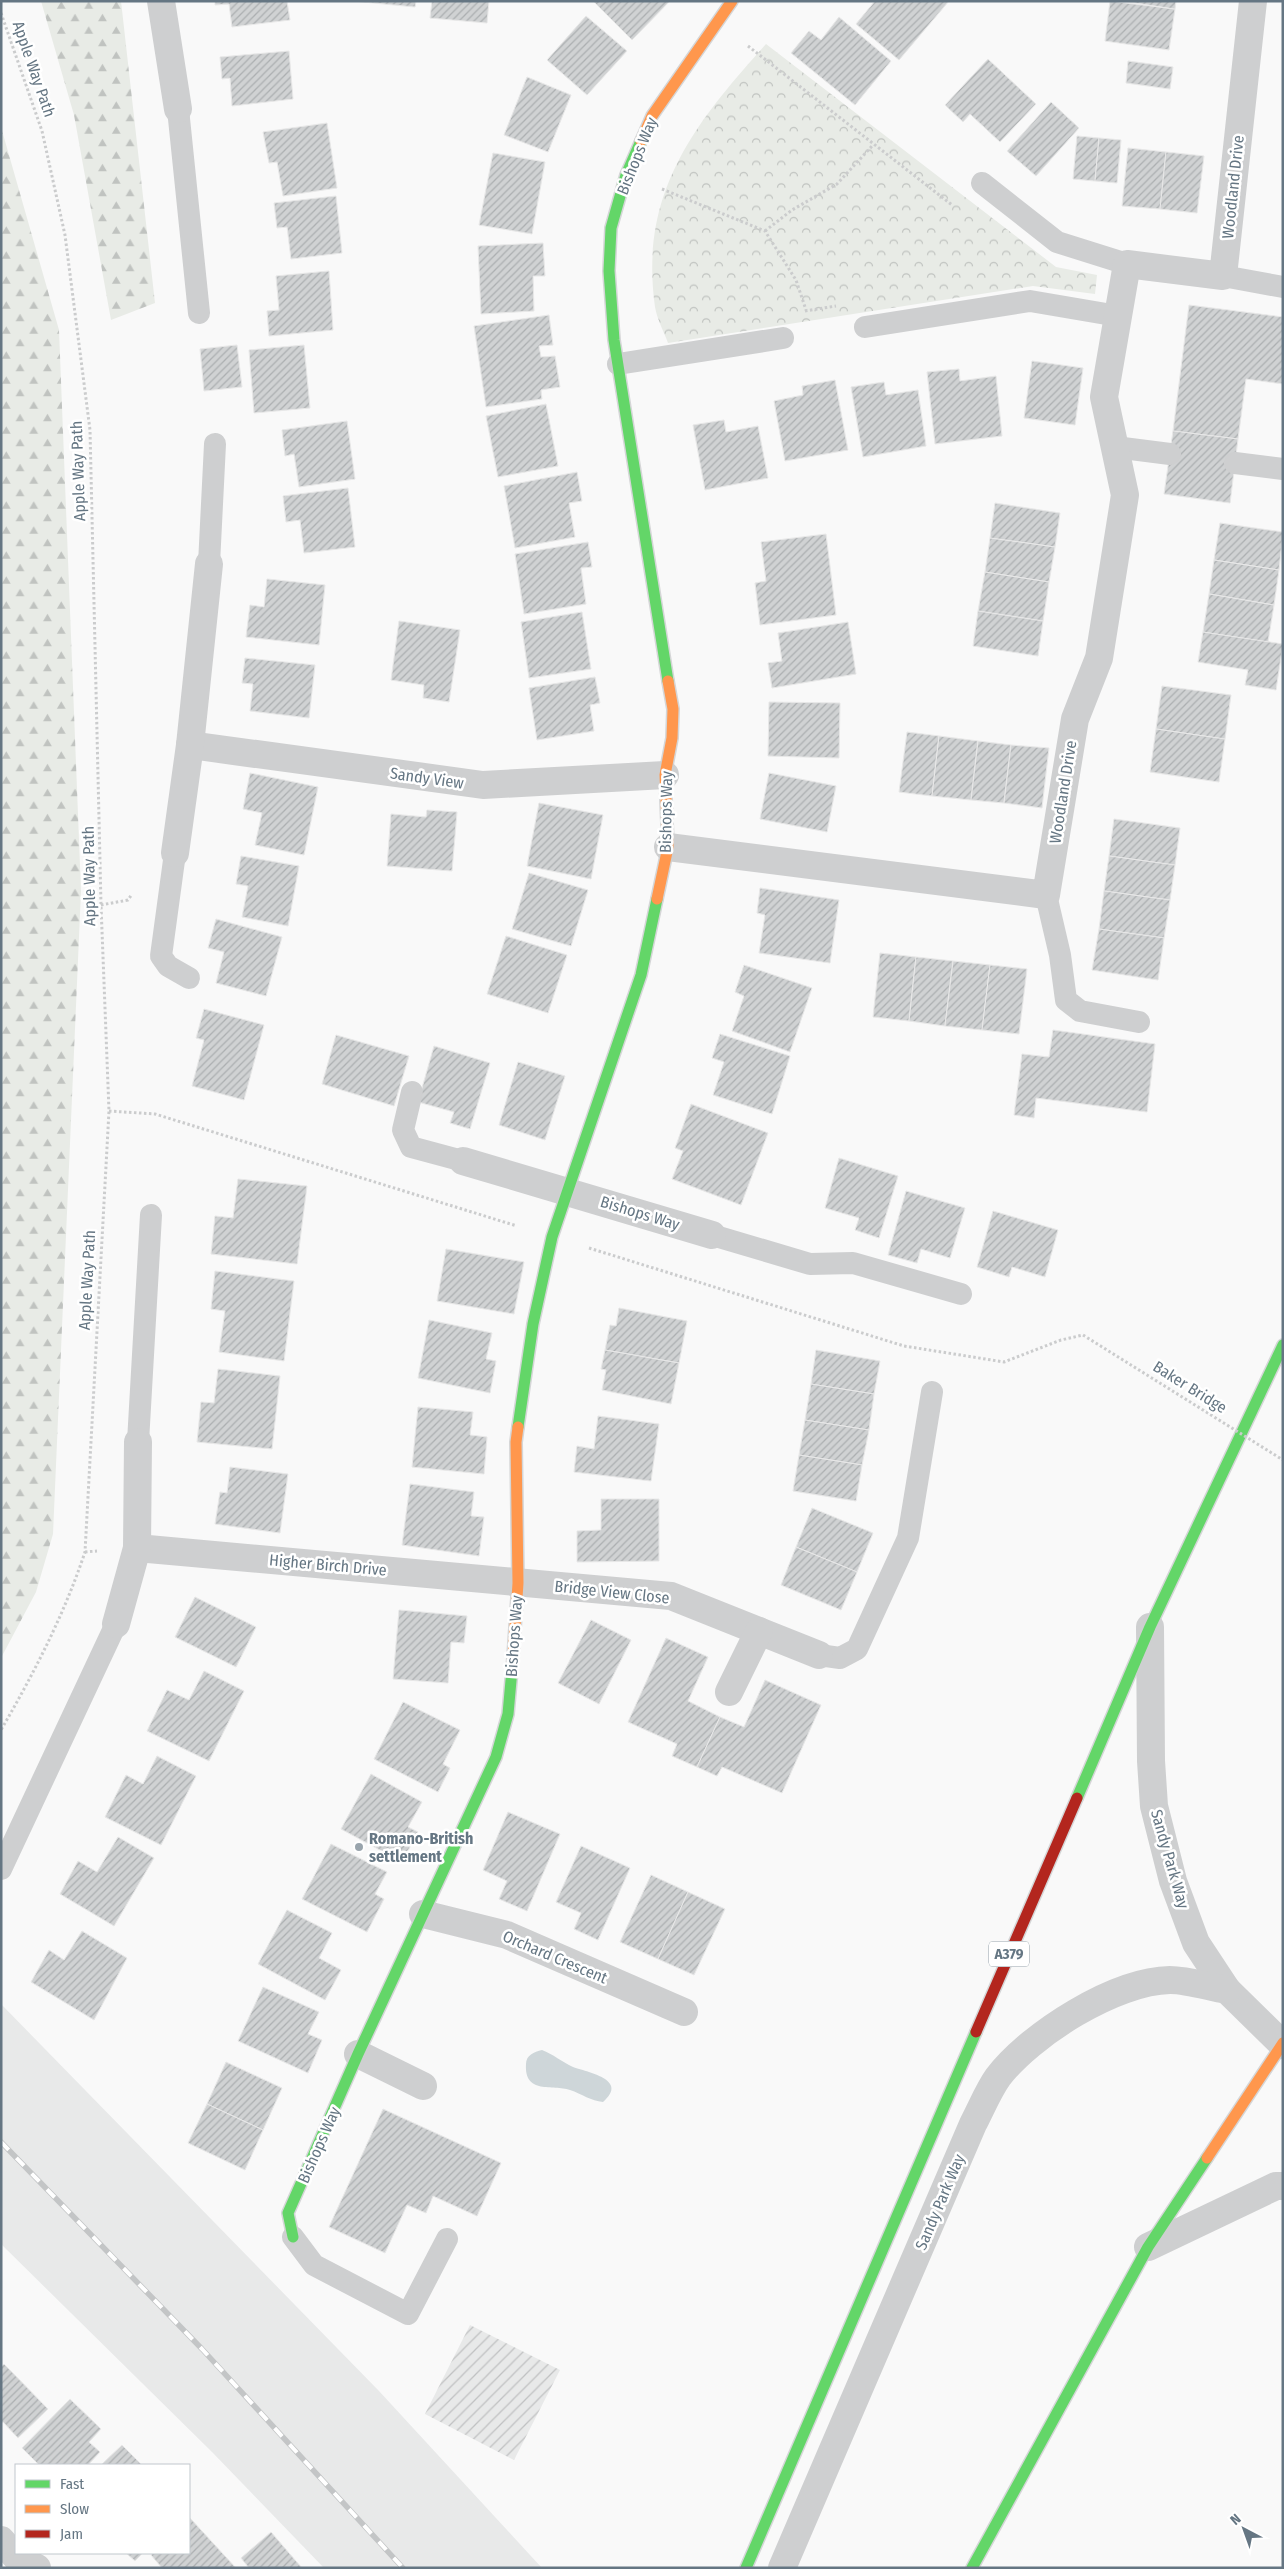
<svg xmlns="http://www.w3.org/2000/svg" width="1284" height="2569" viewBox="0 0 1284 2569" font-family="'Fira Sans Condensed',sans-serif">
<defs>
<pattern id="industrial-furrows" width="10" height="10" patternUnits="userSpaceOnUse" patternTransform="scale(1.25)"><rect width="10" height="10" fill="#e8e9e9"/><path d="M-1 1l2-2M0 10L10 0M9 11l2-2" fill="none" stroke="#c0c1c2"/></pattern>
<pattern id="forest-firs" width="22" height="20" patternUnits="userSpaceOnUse" patternTransform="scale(1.25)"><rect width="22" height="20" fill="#e8ebe6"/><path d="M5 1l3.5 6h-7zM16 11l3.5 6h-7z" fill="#c0c3c0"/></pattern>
<pattern id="park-crowns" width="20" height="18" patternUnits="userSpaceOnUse" patternTransform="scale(1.25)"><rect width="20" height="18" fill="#e8ebe6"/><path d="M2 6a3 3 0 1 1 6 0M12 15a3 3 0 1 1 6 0" fill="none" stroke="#c0c3c0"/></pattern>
<pattern id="building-hatch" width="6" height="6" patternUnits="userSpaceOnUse" patternTransform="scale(1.25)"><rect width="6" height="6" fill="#d0d2d3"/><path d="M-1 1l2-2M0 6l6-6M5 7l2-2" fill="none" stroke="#acafb1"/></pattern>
</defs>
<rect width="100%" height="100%" fill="#f9f9f9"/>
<polygon fill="#e8e9e9" points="1,2004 379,2391 542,2568 324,2568 212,2452 1,2244"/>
<polygon fill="url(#industrial-furrows)" points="470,2325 560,2370 514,2460 425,2414"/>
<g fill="url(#forest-firs)">
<polygon points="41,1 121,1 155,303 111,320 74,115"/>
<polygon points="1,127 59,330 81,891 53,1534 36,1592 1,1658"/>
</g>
<path fill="url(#park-crowns)" d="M766 44 1056 267 1097 275 1095 294 1033 286 668 343C664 332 657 319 655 307 639 193 694 124 766 44Z"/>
<path fill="#ced6d9" d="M542 2050C553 2054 562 2062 573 2067 586 2072 630 2079 603 2102 591 2101 582 2094 570 2090 553 2084 524 2095 526 2064 526 2055 534 2052 542 2050Z"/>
<g fill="url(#building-hatch)" stroke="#e8e8e8">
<polygon points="215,1 287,1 290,20 232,27 229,4 215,5"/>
<polygon points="353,1 416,1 415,7"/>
<polygon points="432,1 489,1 487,23 430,18"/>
<polygon points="593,1 670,1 632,40"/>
<polygon points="875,1 949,1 899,60 856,24"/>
<polygon points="1110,1 1175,9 1169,50 1105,41"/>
<polygon points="1122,1 1176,1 1175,9"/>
<polygon points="586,16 627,51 587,95 547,60"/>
<polygon points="839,17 891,61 855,105 791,53 809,31 821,40"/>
<polygon points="289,51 293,99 232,106 230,78 222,79 220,57"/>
<polygon points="988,59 1036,104 1000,142 970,114 963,122 945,105"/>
<polygon points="1128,61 1173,67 1170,89 1126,83"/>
<polygon points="527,77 571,95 548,152 504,135"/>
<polygon points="1051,102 1079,128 1036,176 1007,151"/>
<polygon points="327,123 337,188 283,196 277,162 269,163 263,132"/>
<polygon points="1077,136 1099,138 1095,181 1073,179"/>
<polygon points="1099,138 1121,140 1117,183 1095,181"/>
<polygon points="1128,148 1166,152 1160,209 1122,206"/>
<polygon points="1166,152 1204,156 1197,213 1160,209"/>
<polygon points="493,153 545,162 532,234 479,225"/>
<polygon points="336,196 342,253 291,259 287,227 277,228 274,203"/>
<polygon points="543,243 545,276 533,276 534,311 481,314 478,246"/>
<polygon points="329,271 333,330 269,336 267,311 279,310 276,276"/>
<polygon points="1189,305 1283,317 1283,384 1246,379 1238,439 1173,431"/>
<polygon points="549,315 553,345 539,346 541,357 555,356 560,387 541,390 542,399 486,407 474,326"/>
<polygon points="237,345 242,387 204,391 200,349"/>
<polygon points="304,345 310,408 254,413 249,350"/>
<polygon points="1032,361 1083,368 1075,425 1024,418"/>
<polygon points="959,369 960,381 996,376 1002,436 935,444 927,372"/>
<polygon points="835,380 848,450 785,461 774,401 803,395 802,386"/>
<polygon points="884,382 886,395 918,390 926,446 863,457 851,387"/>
<polygon points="546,404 558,466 498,477 486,416"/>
<polygon points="724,420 726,432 758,426 768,478 705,490 693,425"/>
<polygon points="347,421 355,479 299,487 294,454 285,456 282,430"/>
<polygon points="1173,431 1238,439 1230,503 1164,494"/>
<polygon points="577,472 582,501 569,503 575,537 515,548 504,486"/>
<polygon points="348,488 355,547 304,553 300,520 286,522 283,496"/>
<polygon points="995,503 1060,513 1055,547 990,538"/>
<polygon points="1220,523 1283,532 1279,570 1214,560"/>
<polygon points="826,534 836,615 760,625 755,583 766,581 761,542"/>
<polygon points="990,538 1055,547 1049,582 985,572"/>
<polygon points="588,542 592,567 581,568 586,604 524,614 515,554"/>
<polygon points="1214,560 1279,570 1274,605 1209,594"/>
<polygon points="985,572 1049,582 1043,621 978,611"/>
<polygon points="267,579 325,585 319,645 246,637 250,605 264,607"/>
<polygon points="1209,594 1274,605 1268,642 1203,632"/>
<polygon points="978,611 1043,621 1038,656 973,646"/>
<polygon points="582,612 591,669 529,678 521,622"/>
<polygon points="399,621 460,630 449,702 423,698 424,685 391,680"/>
<polygon points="848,622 856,674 772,688 768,663 782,661 778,633"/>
<polygon points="1203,632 1283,644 1276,690 1245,685 1248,670 1198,662"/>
<polygon points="245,658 315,665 309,718 250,711 253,684 242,683"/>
<polygon points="595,677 600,703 590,705 594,731 537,740 529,688"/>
<polygon points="1162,686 1231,695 1225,739 1156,729"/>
<polygon points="769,702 840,703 839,758 768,756"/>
<polygon points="1156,729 1225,739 1219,782 1150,772"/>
<polygon points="907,732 939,736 932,796 899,792"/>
<polygon points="939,736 978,741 971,800 932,796"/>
<polygon points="978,741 1011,745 1004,803 971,800"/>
<polygon points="1011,745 1049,748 1042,808 1004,803"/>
<polygon points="250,773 318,787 304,855 255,845 262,813 243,809"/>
<polygon points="769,773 836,786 827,832 760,819"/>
<polygon points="539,803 603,815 591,879 527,866"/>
<polygon points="427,810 457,812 452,871 387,866 391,814 426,817"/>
<polygon points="1114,819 1180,828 1175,865 1109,856"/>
<polygon points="241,856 299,866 288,926 242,917 248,886 236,884"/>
<polygon points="1109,856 1175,865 1170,900 1104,891"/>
<polygon points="529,873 588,890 571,946 512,929"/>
<polygon points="760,888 839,900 830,963 759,953 765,915 757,913"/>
<polygon points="1104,891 1170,900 1164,938 1099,929"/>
<polygon points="216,919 282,937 266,996 216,983 224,952 208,948"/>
<polygon points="1099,929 1164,938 1158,980 1092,970"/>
<polygon points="506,936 567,955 548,1013 487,994"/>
<polygon points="880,953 916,957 909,1021 873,1017"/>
<polygon points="916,957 953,961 945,1026 909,1021"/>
<polygon points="953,961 990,965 982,1030 945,1026"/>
<polygon points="744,965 812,988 790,1052 732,1031 744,996 735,992"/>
<polygon points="990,965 1027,969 1019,1034 982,1030"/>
<polygon points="204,1009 264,1025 244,1100 192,1086 204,1040 196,1038"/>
<polygon points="1053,1030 1155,1044 1147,1112 1036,1098 1034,1118 1014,1115 1022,1054 1049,1057"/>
<polygon points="720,1034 790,1056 772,1114 713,1095 724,1062 712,1058"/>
<polygon points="336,1035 409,1056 394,1106 322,1084"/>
<polygon points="434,1046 490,1063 470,1129 450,1123 454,1112 418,1102"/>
<polygon points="518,1062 565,1076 545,1140 499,1125"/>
<polygon points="691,1104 768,1133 741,1205 672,1179 683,1151 675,1148"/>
<polygon points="839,1158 898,1176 879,1238 855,1230 859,1218 825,1208"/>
<polygon points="238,1179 307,1186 297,1264 211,1254 215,1216 233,1218"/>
<polygon points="906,1191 965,1208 950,1258 921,1249 917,1263 888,1255"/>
<polygon points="993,1211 1058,1230 1045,1277 1012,1267 1009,1277 977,1267"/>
<polygon points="446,1249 524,1262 514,1314 437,1301"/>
<polygon points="215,1271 294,1281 284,1361 219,1352 225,1311 211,1309"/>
<polygon points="619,1308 687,1321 679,1363 605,1350 610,1325 616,1326"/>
<polygon points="429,1320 492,1333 486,1359 496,1361 490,1393 418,1378"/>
<polygon points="605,1350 679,1363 671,1404 602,1390 606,1370 601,1369"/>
<polygon points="816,1350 880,1361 874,1394 811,1384"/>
<polygon points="218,1369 280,1376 272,1449 197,1442 201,1402 214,1403"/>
<polygon points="811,1384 874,1394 869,1430 805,1420"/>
<polygon points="418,1407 473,1412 470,1435 487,1437 484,1474 412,1467"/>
<polygon points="598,1416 659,1424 651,1481 574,1472 577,1446 594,1449"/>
<polygon points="805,1420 869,1430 862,1465 799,1455"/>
<polygon points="799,1455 862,1465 856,1501 793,1491"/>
<polygon points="230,1467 288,1474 280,1533 215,1524 220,1492 227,1493"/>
<polygon points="410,1484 474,1492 471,1516 484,1517 479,1556 402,1545"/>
<polygon points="601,1499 659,1499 659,1561 577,1562 577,1531 601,1530"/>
<polygon points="812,1508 873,1533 857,1572 796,1547"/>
<polygon points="796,1547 857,1572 841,1610 781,1585"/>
<polygon points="195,1597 256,1627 236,1667 175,1637"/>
<polygon points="399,1610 467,1616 464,1643 451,1642 448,1683 393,1679"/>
<polygon points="591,1620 631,1640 599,1704 558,1683"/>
<polygon points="666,1638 708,1657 688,1701 720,1717 697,1767 672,1756 677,1744 628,1722"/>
<polygon points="204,1671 244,1691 209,1761 147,1731 167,1690 189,1700"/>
<polygon points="765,1680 821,1705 782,1793 722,1767 717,1776 697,1767 720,1717 744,1727"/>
<polygon points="403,1702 460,1730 443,1764 450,1768 438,1792 374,1759"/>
<polygon points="157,1756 196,1776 161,1845 105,1817 126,1775 143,1784"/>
<polygon points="371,1774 422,1802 408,1827 418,1832 402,1862 341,1829"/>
<polygon points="508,1812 560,1834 527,1911 499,1899 507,1881 483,1870"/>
<polygon points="118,1837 154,1858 114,1926 60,1894 78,1861 97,1872"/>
<polygon points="331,1844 387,1872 375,1894 384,1899 367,1932 302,1899"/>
<polygon points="581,1846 630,1868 598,1940 574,1929 581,1913 556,1902"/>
<polygon points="651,1875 688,1892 658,1959 620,1942"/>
<polygon points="688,1892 725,1909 694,1975 658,1959"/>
<polygon points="287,1910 332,1933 319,1958 341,1970 325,2000 258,1964"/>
<polygon points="82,1931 127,1958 94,2020 31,1982 49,1950 64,1960"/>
<polygon points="263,1987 319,2012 308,2034 322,2040 308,2073 238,2041"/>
<polygon points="226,2062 282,2088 263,2130 207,2104"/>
<polygon points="207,2104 263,2130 245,2170 188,2143"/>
<polygon points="383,2109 501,2163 477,2216 433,2196 426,2213 407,2205 385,2253 329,2227"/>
<polygon points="4,2364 48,2409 18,2438 3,2422 1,2423 1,2367"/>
<polygon points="70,2399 101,2429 89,2442 100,2452 88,2465 39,2465 22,2448"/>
<polygon points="122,2445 142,2465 101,2465"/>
<polygon points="190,2518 236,2568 162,2568 151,2555 153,2553 189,2553"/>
<polygon points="271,2532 302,2568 249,2568 241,2558"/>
<polygon points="126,2553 143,2553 135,2561"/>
</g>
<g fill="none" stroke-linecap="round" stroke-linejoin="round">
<defs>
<g id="fast">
<polyline points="641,141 626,175 611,228 609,271 614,340 668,681"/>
<polyline points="518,1427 533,1324 552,1237 641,975 657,899"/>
<polyline points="1077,1798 1150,1627 1283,1345"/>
<polyline points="293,2237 288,2213 358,2054 496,1757 508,1714 513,1658"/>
<polyline points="746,2568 976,2032"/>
<polyline points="972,2568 1148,2247 1207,2158"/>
</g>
<g id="slow">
<polyline points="641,141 652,116 732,1"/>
<polyline points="657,899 668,847 665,775 672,738 673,709 668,681"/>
<polyline points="513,1658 518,1583 516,1442 518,1427"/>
<polyline points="1207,2158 1283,2043"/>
</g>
<polyline id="jam" points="976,2032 1077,1798"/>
</defs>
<use href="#fast" stroke="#d5d6d7" stroke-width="14"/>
<use href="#slow" stroke="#d5d6d7" stroke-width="14"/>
<use href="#jam" stroke="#d5d6d7" stroke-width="14"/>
<g stroke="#cbcccd" stroke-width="3" stroke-dasharray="2.5 2.5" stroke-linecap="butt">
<path d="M1 13 42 131 65 235 90 430 101 905 109 1111 85 1552C64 1615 34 1673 1 1730"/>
<polyline points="748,46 952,205"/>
<polyline points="662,189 765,231 796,280 806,310"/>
<polyline points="765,231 792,210 837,184 873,145"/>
<polyline points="805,311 836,306"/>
<polyline points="101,905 128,900 132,894"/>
<polyline points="109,1111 155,1114 517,1226"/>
<polyline points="589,1248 904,1346 1004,1362 1061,1340 1083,1335"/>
<polyline points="85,1552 97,1551"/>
</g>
<g stroke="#cecfd0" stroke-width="22">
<polyline points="178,109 199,313"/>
<polyline points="982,183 1057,242 1127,264"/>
<polyline points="1223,276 1283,287"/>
<polyline points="865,327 1030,301 1118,316"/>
<polyline points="618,364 783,338"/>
<polyline points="1115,447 1170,454"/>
<polyline points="1235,463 1283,469"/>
<polyline points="209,564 215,444"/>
<polyline points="175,853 161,956 168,966 189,978"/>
<polyline points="1046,895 1060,955 1066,1000 1080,1011 1139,1022"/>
<polyline points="412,1092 403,1130 411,1147 463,1161"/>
<polyline points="712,1235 810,1264 853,1263 961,1294"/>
<polyline points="138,1442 151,1215"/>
<polyline points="819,1655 840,1658 857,1649 908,1538 932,1392"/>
<polyline points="1,1869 116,1624"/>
<polyline points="293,2237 314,2265 408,2314 447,2239"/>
</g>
<g stroke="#cecfd0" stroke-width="28">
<polyline points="161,1 178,109"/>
<polyline points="190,745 483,785 665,775"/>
<polyline points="668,847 1046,895 1075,719 1099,658 1125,495 1104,397 1127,264 1223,276 1253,1"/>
<polyline points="175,853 190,745 209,564"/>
<polyline points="463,1161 712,1235"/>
<polyline points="137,1548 671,1596 819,1655"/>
<polyline points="116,1624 137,1548 138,1442"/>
<polyline points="1150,1627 1151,1761 1154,1806 1173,1881 1196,1943 1227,1990 1283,2045"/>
<polyline points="729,1692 759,1631"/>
<polyline points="423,1914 507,1935 684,2012"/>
<polyline points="358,2054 423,2086"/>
<polyline points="1148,2247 1276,2186 1283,2186"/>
<polyline points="1,2540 16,2557 37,2568"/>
<path d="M782 2568 973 2124C981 2109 988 2091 998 2077 1031 2034 1115 1981 1170 1980 1188 1980 1209 1987 1227 1990"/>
</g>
<use href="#fast" stroke="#63d668" stroke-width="11"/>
<use href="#slow" stroke="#ff974d" stroke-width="11"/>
<use href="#jam" stroke="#b3261e" stroke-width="11"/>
<defs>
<polyline id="rail" points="1,2142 202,2349 403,2568"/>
</defs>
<use href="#rail" stroke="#c3c5c6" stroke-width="5.5"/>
<use href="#rail" stroke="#fff" stroke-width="4" stroke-dasharray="11" stroke-linecap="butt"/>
<polyline stroke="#cbcccd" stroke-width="3" stroke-dasharray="2.5 2.5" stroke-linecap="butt" points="1083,1335 1283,1460"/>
</g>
<circle fill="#99a4ac" stroke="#fff" stroke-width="2" cx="359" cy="1847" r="5"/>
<g text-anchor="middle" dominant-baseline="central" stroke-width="5" stroke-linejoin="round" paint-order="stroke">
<rect fill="#fff" stroke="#939fa8" stroke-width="1" x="989" y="1941.5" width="40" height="25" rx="4"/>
<g font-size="15" font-weight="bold" fill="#657683">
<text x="1009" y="1954">A379</text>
</g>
<g font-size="16" fill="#657683" stroke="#fff">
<text transform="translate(34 69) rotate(71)">Apple Way Path</text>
<text transform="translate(637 156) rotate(-68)">Bishops Way</text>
<text transform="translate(1233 187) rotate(-84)">Woodland Drive</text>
<text transform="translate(78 471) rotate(-92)">Apple Way Path</text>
<text transform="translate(427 778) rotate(8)">Sandy View</text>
<text transform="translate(1063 792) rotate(-81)">Woodland Drive</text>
<text transform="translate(666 812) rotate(-89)">Bishops Way</text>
<text transform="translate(89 876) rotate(-91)">Apple Way Path</text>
<text transform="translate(640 1213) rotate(17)">Bishops Way</text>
<text transform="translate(87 1280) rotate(-87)">Apple Way Path</text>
<text transform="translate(1190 1387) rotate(32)">Baker Bridge</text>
<text transform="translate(328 1565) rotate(5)">Higher Birch Drive</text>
<text transform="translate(612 1592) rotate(6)">Bridge View Close</text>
<text transform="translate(514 1636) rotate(-86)">Bishops Way</text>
<text transform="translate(1170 1859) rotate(74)">Sandy Park Way</text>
<text transform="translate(555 1957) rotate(23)">Orchard Crescent</text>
<text transform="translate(319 2145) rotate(-66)">Bishops Way</text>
<text transform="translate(940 2202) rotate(-67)">Sandy Park Way</text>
</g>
<g font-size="16" font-weight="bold" fill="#657683" stroke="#fff" text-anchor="start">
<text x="369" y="1838">Romano-British<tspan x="369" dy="18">settlement</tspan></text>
</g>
</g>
<rect width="1284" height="2569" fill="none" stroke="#657683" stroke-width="5"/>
<rect x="15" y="2464" width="175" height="90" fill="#ffffff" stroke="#c1c8cd"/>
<rect x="25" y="2480" width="25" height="8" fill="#63d668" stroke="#c1c8cd"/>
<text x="60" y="2489" font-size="15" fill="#657683">Fast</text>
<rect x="25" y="2505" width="25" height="8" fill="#ff974d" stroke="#c1c8cd"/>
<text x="60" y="2514" font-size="15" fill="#657683">Slow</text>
<rect x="25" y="2530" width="25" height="8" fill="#b3261e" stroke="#c1c8cd"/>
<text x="60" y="2539" font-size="15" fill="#657683">Jam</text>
<g transform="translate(1244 2529) rotate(319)" stroke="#ffffff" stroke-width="4" paint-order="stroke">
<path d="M0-4L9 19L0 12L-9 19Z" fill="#657683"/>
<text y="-8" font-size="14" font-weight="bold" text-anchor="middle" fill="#657683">N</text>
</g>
</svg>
